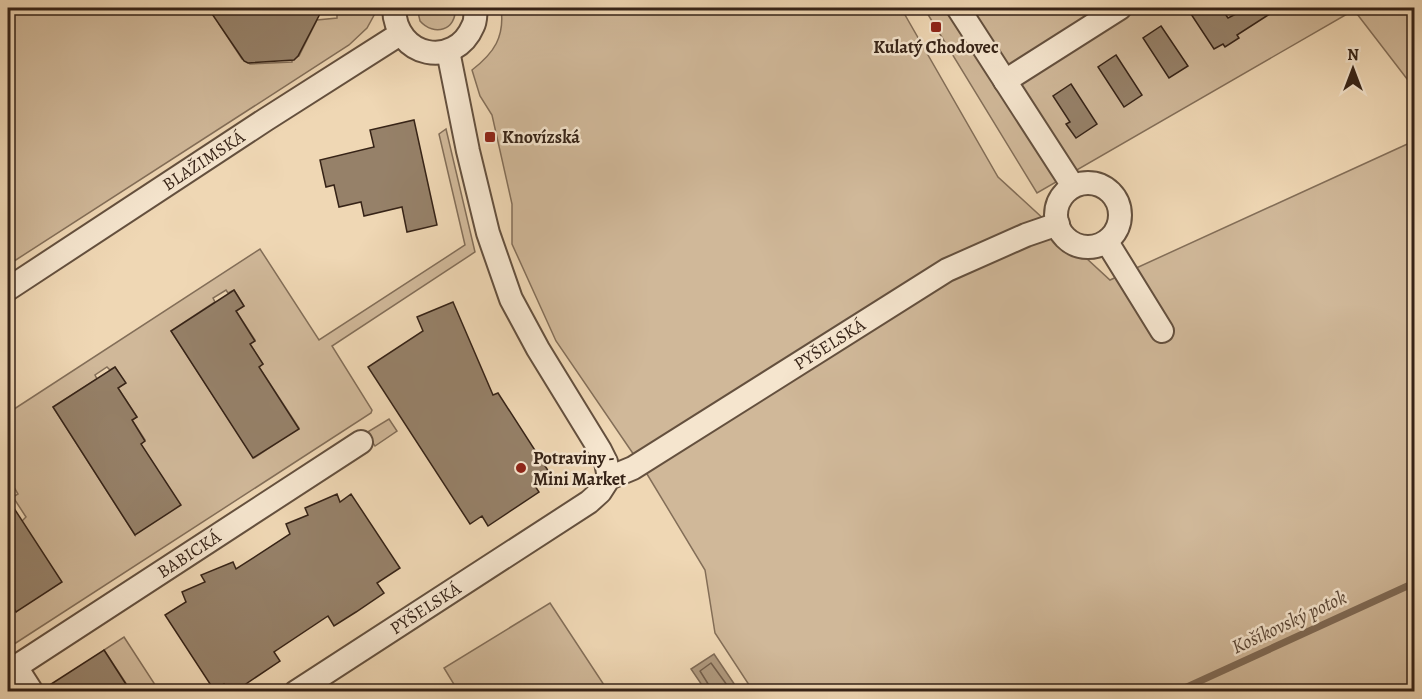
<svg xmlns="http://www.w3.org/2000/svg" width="1422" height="699" viewBox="0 0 1422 699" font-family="Alegreya,serif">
<rect width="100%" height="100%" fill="#efd7b4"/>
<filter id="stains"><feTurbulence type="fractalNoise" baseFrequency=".00333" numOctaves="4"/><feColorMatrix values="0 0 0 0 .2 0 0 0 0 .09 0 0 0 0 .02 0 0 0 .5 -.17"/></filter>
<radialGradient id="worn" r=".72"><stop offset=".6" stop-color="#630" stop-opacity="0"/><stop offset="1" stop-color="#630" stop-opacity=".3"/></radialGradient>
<g fill="#d0b899" stroke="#836e58" stroke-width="1.5" fill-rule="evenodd">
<polygon points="8,8 208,8 213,15 218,15 219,24 242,59 244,59 250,64 292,62 292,59 299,56 317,20 337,18 337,8 316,10 315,8 378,8 367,28 349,45 8,265"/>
<path d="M417 8H455C457 30 434 37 420 21Z"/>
<path d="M501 8H901L998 177 1110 280 1414 141V691H753L715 633 705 570 647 474 556 341 512 244V204L492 115 480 96 472 70C494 53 505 37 501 8Z"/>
<polygon points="924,8 1414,8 1414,88 1354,10 1037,193"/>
<path d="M446 129 475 252 332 346 372 410 371 413 8 648V598L16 611 22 521 26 517 13 497 18 494 8 477V413L260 249 319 340 465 245 439 134ZM226 290 228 293 234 290 244 306 236 311 255 340 250 344 263 364 259 367 299 428 254 458 171 331 215 302 213 298ZM107 367 110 370 115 367 125 383 118 388 137 417 132 420 145 440 141 444 135 535 53 407 97 379 95 375Z"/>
<polygon points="389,419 397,431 375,446 366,433"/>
<polygon points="550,603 608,691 458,691 444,668"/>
<polygon points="124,637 159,691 172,689 186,691 131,691 104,650"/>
</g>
<polygon fill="#b09a7f" stroke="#7f6a55" stroke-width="1.5" points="714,654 739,691 706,691 691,669"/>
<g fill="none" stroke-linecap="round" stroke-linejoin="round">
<polyline stroke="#735e4b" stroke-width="1.5" points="711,692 710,687 700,671 711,663 732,692"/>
<polyline stroke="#7f6a55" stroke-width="7" points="1176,692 1414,583"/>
</g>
<g fill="#968169" stroke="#362317" stroke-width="1.5">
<polygon points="208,8 323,8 298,56 294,60 248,63 244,61"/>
<polygon points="1187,8 1221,8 1228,18 1248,8 1279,8 1237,35 1239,38 1225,47 1223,44 1214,49"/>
<polygon points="1161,26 1188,66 1169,78 1143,38"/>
<polygon points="1116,55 1142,95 1124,107 1098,67"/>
<polygon points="1071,84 1097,124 1076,138 1066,124 1070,122 1053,96"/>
<polygon points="414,120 437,225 407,232 402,207 364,216 361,202 339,207 334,185 326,187 320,160 374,147 370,130"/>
<polygon points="234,290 244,306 236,311 255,341 250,344 263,364 259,367 299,429 253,458 171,331"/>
<polygon points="453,302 493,395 498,393 549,472 533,483 539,492 488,526 482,516 470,524 368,367 423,331 417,317"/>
<polygon points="115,367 126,383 118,388 137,417 132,420 145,441 141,444 181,505 135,535 53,407"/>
<polygon points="337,494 340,502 351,494 400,568 377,583 384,593 356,612 334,626 328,616 274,652 280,661 234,692 229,692 224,684 214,690 165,615 186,602 182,592 205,582 201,575 233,562 236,569 290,534 286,524 308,515 305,508"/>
<polygon points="8,499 62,582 16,612 8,598"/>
<polygon points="104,650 131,692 45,692 45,688"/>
</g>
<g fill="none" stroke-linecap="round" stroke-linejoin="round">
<defs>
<g id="minor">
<path d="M394 8C395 58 455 69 473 26 476 21 475 13 476 8"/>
<polyline points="958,8 1073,186"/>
<polyline points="448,51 468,151 488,233 511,299 538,349 600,450 606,462 609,478"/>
<polyline points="1005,81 1120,8"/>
<circle cx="1088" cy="215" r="32"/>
<polyline points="1107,242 1162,331"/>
<path id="s1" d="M8 289 265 120 400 34"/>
<polyline points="16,667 32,692"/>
<path id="s2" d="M8 672 361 442"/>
<path id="s3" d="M296 692 589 502 600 492 609 478 633 468 947 270 1026 235 1058 224"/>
</g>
</defs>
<use href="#minor" stroke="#64503e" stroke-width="26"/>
<use href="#minor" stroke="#f5e5ce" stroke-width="22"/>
</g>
<g fill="#8f2418" stroke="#f5e5ce" stroke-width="2">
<rect x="930" y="21" width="12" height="12" rx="3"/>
<rect x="484" y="131" width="12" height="12" rx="3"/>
<circle cx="521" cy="468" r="6"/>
</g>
<g text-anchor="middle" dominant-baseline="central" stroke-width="5" stroke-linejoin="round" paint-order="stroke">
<g font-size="18" font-weight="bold" fill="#362317" stroke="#f5e5ce" text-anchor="start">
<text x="936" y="47" text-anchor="middle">Kulatý Chodovec</text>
<text x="502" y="137">Knovízská</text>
<text x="533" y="458">Potraviny -<tspan x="533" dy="21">Mini Market</tspan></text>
</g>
<g font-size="18" fill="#362317" stroke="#f5e5ce">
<text stroke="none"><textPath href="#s1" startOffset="234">BLAŽIMSKÁ</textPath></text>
<text stroke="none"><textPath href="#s3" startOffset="639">PYŠELSKÁ</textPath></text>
<text stroke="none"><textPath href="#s2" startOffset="216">BABICKÁ</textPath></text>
<text stroke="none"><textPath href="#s3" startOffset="154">PYŠELSKÁ</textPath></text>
</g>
<g font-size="20" font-style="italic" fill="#5b4736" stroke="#f5e5ce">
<text transform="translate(1289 622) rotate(-25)">Košíkovský potok</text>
</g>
</g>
<rect width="1422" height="699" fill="none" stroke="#efd7b4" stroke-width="30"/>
<rect x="9" y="9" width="1404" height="681" fill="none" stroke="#362317" stroke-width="3"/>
<rect x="15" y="15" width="1392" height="669" fill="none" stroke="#362317" stroke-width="1.5"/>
<g transform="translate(1353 69)" stroke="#f5e5ce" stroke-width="4.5" paint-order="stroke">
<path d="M0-4.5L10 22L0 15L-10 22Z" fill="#362317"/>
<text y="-9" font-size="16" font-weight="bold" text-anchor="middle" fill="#362317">N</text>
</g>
<rect width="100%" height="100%" filter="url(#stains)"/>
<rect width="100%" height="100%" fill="url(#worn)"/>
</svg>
